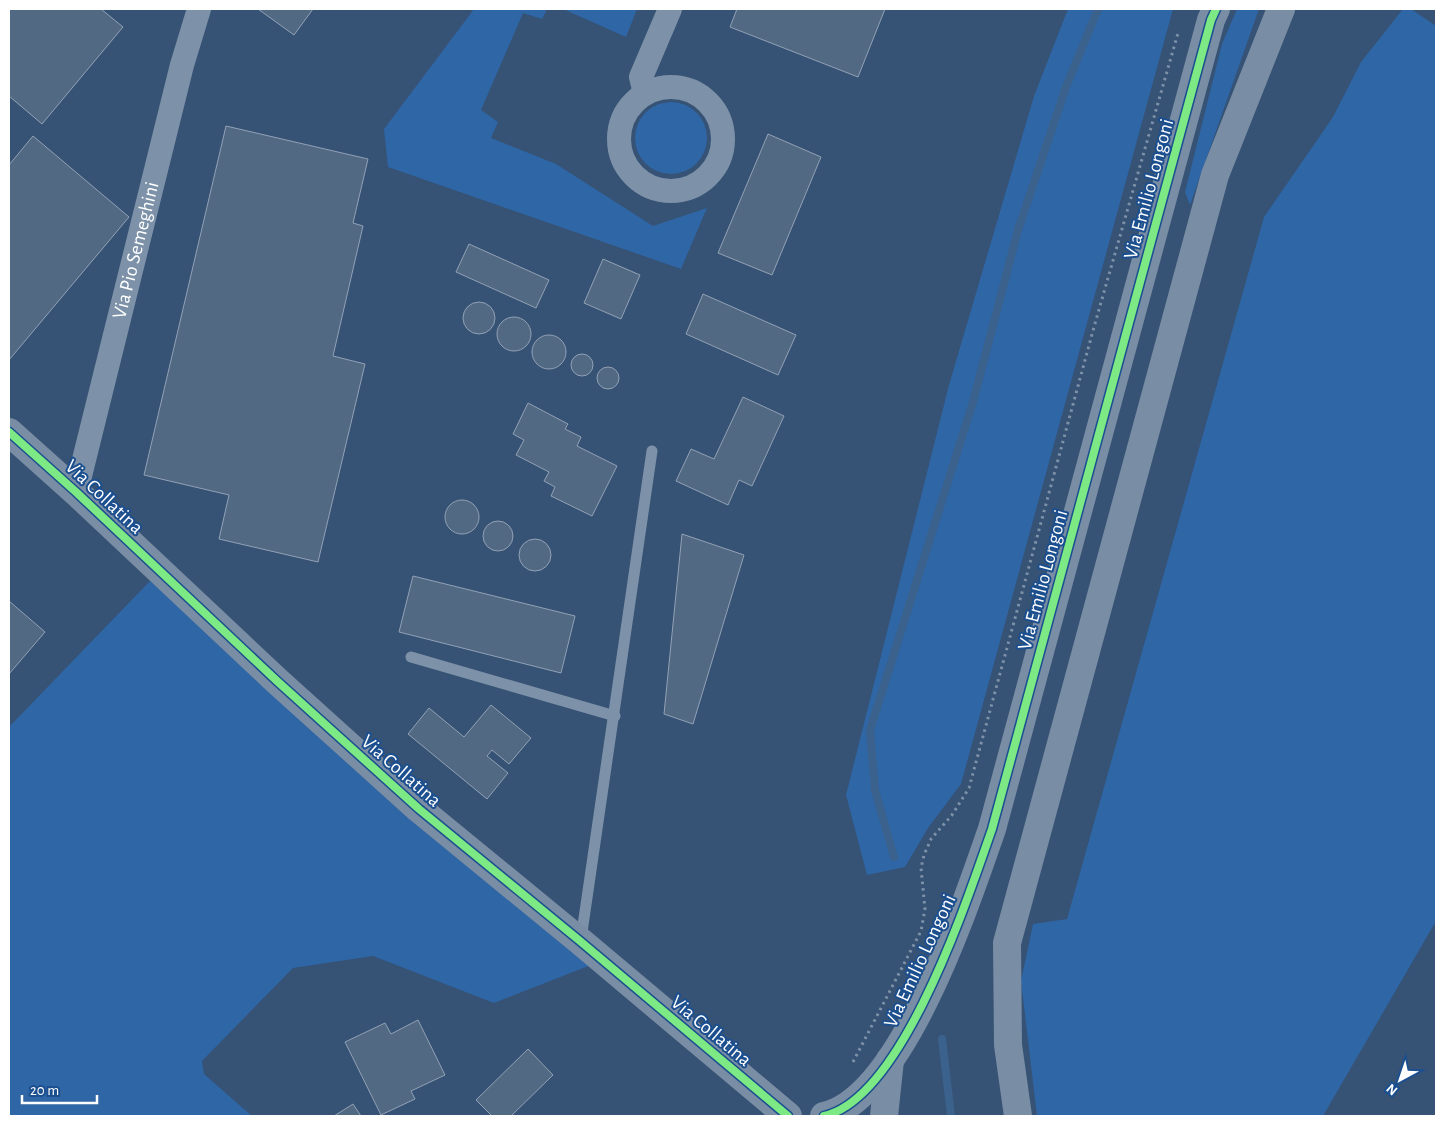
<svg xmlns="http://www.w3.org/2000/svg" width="1445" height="1125" viewBox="0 0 1445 1125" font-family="'Alegreya Sans',sans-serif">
<rect width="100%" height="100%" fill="#365274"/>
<g fill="#2f66a5">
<polygon points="474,9 547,9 542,19 523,13 481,110 498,122 491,138 556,164 653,226 707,208 681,269 388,167 384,129"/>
<polygon points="563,9 637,9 626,37"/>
<polygon points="1068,9 1173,9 961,784 928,828 905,867 867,875 846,795 949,385 1034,96"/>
<polygon points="1237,9 1259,9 1190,205 1185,192 1222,44"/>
<polygon points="1403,9 1411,9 1436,26 1436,921 1323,1116 1037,1116 1021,981 1033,924 1067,919 1264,217 1333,117 1361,62"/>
<circle cx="671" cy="138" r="36"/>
<polygon points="150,581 384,792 591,965 494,1003 373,956 293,968 202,1061 204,1074 252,1116 9,1116 9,727"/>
</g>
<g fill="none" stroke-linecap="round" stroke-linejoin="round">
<g stroke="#3b618d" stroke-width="8">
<polyline points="894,857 875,790 870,730 973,402 1018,230 1066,87 1098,9"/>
<polyline points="942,1039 951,1116"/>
</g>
</g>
<g fill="#526984" stroke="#92a2b6">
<polygon points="9,9 101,9 123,27 42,124 9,96"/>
<polygon points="258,9 313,9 294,35"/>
<polygon points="737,9 885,9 858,77 730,27"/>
<polygon points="226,126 368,159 353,223 363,226 333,356 365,364 318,562 219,539 229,495 144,475"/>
<polygon points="768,134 821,157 772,275 718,253"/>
<polygon points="33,136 129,217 9,360 9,165"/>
<polygon points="469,244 549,280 536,308 456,272"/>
<polygon points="603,259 640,275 621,319 584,303"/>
<polygon points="703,294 796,335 778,375 686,334"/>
<circle cx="479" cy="318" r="16"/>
<circle cx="514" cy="334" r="17"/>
<circle cx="549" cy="352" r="17"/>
<circle cx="582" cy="365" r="11"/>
<circle cx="608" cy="378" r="11"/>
<polygon points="743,397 784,416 752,486 739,480 728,505 676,481 691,449 714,459"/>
<polygon points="528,403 568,424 565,429 581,437 577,446 617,466 592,516 551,496 555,487 544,481 549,472 516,455 524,440 513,434"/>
<circle cx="462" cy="517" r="17"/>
<circle cx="498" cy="536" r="15"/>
<polygon points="682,534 744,555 693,724 664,714"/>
<circle cx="535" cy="555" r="16"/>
<polygon points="413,576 575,616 561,673 399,632"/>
<polygon points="9,601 45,632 9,674"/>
<polygon points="491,705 531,738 509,764 492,750 487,756 508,773 487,799 408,734 429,708 464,737"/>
<polygon points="418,1020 445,1075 411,1091 415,1099 381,1115 345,1042 385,1023 391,1034"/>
<polygon points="528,1049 553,1075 511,1116 492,1116 476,1100"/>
<polygon points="353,1104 361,1116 334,1116"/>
</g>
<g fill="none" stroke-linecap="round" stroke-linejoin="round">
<polyline stroke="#7d92a8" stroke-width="3" stroke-dasharray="2.5 4" stroke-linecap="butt" points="853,1062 921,931 925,909 921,868 924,855 931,839 952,815 969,788 1094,327 1178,33"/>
<g stroke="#7d92a8" stroke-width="11">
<polyline points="411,657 615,716"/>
<polyline points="581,939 652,451"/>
</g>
<g stroke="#7d92a8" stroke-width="24">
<circle cx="671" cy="139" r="52"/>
<polyline points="645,93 641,77 670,9"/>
<path id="s1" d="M76 492 182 65 199 9"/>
</g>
<g stroke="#798da4" stroke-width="28">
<polyline points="9,432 76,492 277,681 419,809 580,941 788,1116"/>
<path d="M824 1116C903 1098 967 900 992 829L1211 20 1216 9"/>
<polyline points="884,1116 890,1060"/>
<polyline points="1018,1116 1008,1045 1007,943 1215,175 1281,9"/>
</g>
<defs>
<g id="cycleway">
<polyline points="9,432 76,492 277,681 419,809 580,941 788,1116"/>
<path d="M824 1116C903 1098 967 900 992 829L1211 20 1216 9"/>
</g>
</defs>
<use href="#cycleway" stroke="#1b4f8f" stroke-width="11"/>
<use href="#cycleway" stroke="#7ce984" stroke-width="8"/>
</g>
<g text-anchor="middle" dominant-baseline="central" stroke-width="4" stroke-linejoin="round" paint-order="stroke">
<g font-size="20" fill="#fff" stroke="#1b4f8f">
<text transform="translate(1149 189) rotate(-75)">Via Emilio Longoni</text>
<text stroke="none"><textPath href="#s1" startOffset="249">Via Pio Semeghini</textPath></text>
<text transform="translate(104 497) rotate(43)">Via Collatina</text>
<text transform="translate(1043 580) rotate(-75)">Via Emilio Longoni</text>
<text transform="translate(401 771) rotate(41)">Via Collatina</text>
<text transform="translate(920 961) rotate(-65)">Via Emilio Longoni</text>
<text transform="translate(711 1031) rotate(40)">Via Collatina</text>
</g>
</g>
<rect width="1445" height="1125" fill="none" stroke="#ffffff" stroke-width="20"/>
<g transform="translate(1400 1080) rotate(220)" stroke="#1b4f8f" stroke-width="4" paint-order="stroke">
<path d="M0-4L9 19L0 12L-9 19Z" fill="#ffffff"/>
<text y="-8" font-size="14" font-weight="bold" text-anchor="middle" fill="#ffffff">N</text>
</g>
<path d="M22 1095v8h75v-8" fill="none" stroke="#ffffff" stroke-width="2.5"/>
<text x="30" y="1095" font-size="15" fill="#ffffff" stroke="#1b4f8f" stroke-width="4" paint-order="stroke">20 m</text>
</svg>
